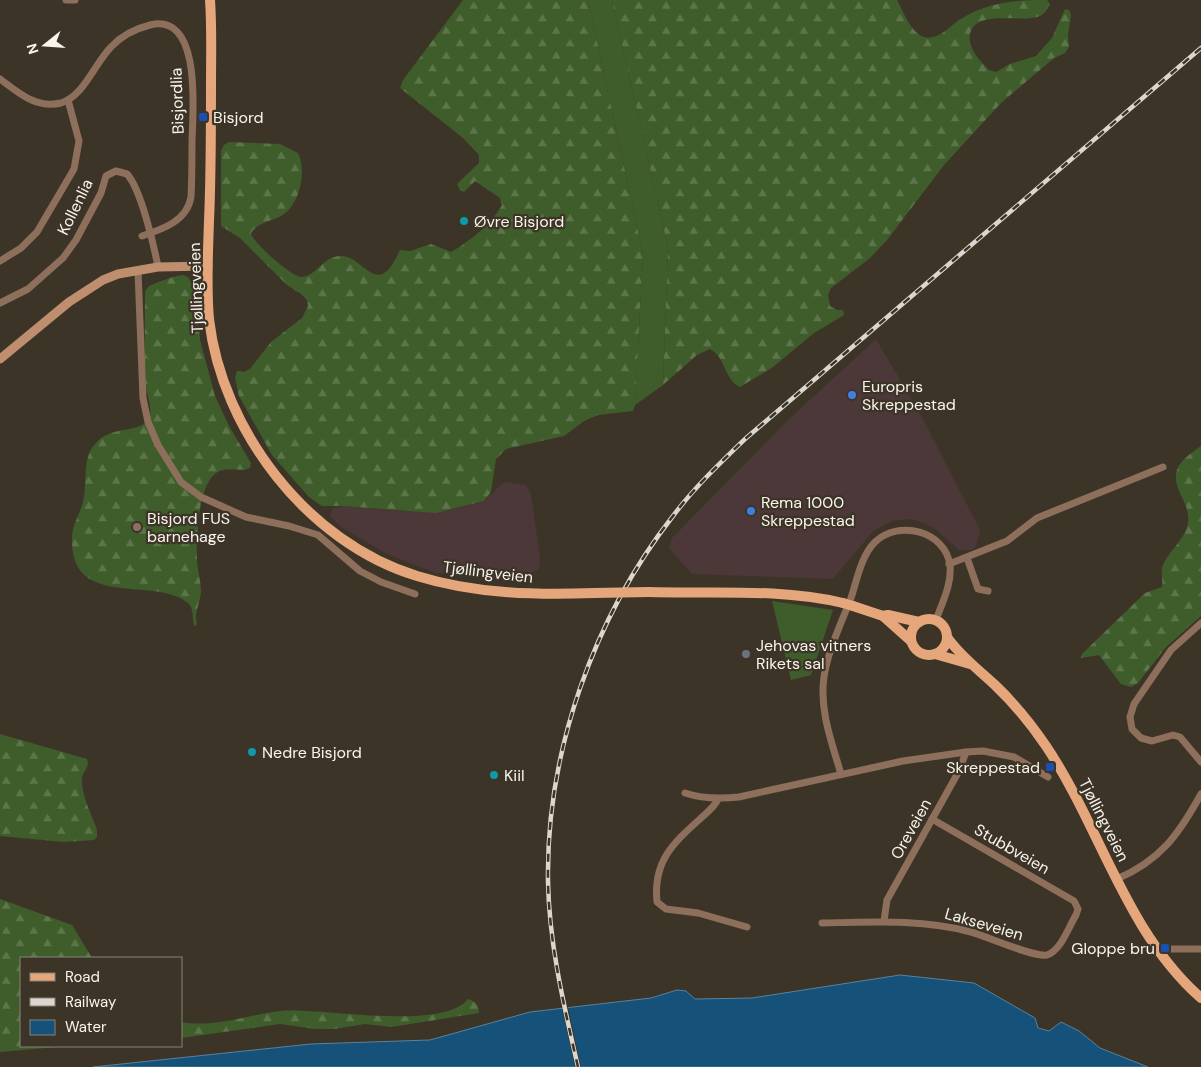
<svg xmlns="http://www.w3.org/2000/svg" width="1201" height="1067" viewBox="0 0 1201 1067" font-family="'DM Sans',sans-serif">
<defs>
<pattern id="forest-firs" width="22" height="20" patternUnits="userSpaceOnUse" patternTransform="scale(1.25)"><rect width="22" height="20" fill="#3f5d2b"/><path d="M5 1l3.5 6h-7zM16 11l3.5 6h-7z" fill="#5c754a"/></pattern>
</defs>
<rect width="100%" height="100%" fill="#3d3428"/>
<g fill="#4c3739">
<polygon points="876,339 923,419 980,530 976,546 972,550 959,550 934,528 916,520 908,519 892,521 873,531 833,579 692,574 669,548 672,538 788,420"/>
<polygon points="504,482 526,485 531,494 540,557 539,569 531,573 490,577 436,573 387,554 341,527 331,517 331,511 333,508 343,506 401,511 451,510 484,501"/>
</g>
<g fill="#3f5d2b">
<polygon points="588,0 612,0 668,248 663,385 635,405 643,254"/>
<polygon points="772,601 833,610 811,675 791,680"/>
</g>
<g fill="url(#forest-firs)">
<path d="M463 0H588L643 254 635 405 633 411 598 415 584 421 564 436 506 449 496 459 491 492 484 501 436 513 343 506H322L309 497 272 455 239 396 235 378 237 371 244 372 250 369 271 342 302 318 308 306 307 300 301 294 287 285 240 238 221 226V151L224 145 229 142 280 144 298 153C307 170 300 206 281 216 270 222 258 222 251 233 251 241 292 277 301 277 316 277 324 255 341 256 365 256 377 302 400 250L410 251 431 244 451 252C470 241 491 225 502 205L500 198 475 181 464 192 460 190 457 184 479 163V155L463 138 400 88 403 80Z"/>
<path d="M612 0H897C903 11 911 33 924 37 939 41 949 26 961 19 988 2 1016 0 1047 0L1050 4C1047 9 1046 13 1040 16 1022 24 976 8 970 34 967 47 980 61 989 70L996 72 1010 64 1036 56 1052 38 1065 9 1069 10 1071 15 1068 35 1069 47 1065 53 1054 58 1001 103 944 165 887 240 870 258 831 288 828 295 830 306 837 310H843L844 315 814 333 773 367 740 387C724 380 726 357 710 349L697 355 663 385 668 248Z"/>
<path d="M183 275 188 277 196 291 200 340 215 396 229 426 251 463 250 468C240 473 227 465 216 473 198 486 196 537 197 558 197 569 201 581 201 592 200 600 197 608 196 615 195 620 198 622 196 626L194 625C192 618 194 608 188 603 154 575 70 611 72 538 72 525 80 514 83 502 88 483 81 460 95 444 111 425 136 434 149 420 153 409 147 396 146 385 144 353 145 322 145 291L149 286C158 282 174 276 183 275Z"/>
<path d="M1201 446V616L1166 647 1138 683 1131 687 1121 684 1099 655 1081 658 1082 654 1145 593 1162 587C1163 581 1161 575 1162 568 1166 553 1186 540 1188 522 1191 503 1171 489 1177 470 1180 460 1193 452 1201 446Z"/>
<path d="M0 734 87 759C90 767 84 770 82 777 80 793 92 815 97 830V837L94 840 64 842 0 836Z"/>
<polygon points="0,899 72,925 92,958 21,958 21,1046 111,1046 57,1047 0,1052"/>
<path d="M468 999C475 1001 479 1005 479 1013L391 1027 365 1024 334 1029H315L280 1024 181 1038V1022C215 1028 247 1015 280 1011 321 1007 441 1032 468 999Z"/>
</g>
<polygon fill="#155178" stroke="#59829b" points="900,975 974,983 1035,1018 1038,1028 1049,1031 1061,1022 1079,1031 1100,1048 1148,1067 93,1067 311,1044 430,1040 530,1012 651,998 677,990 686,991 695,999 752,998"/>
<polygon fill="#3d3428" points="568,1007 581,1067 575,1067 562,1009"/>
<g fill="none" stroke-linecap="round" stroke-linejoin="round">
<g stroke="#8e6f5b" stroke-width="7">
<polyline points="66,0 75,0"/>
<path d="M0 79C19 93 36 109 61 103 84 96 95 63 111 47 122 35 134 29 150 25 202 12 193 111 192 140 192 159 192 178 191 197 187 221 163 229 142 236"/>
<polyline points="0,261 21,248 37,232 74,169 79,141 68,100"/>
<polyline points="138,271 143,398 148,422 158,445 181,482 201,497 246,517 289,526 318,535 360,571 381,582 415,594"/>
<path d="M0 303 28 289 63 258 76 240 101 193 106 176 116 171 127 174C141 189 154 246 158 267"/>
<polyline points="967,558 978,589 988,591"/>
<polyline points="949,564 1007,541 1037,518 1163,467"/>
<polyline points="1201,623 1171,650 1134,704 1130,717 1132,729 1141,738 1152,741 1173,735 1180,737 1201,762"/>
<path d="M841 774C832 743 819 710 824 677 828 650 841 624 851 598 857 580 861 556 875 542 899 519 945 531 950 565 952 584 942 603 936 620"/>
<path d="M685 793C703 799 720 799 739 797L903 761 966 752 983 751 1014 757 1048 777"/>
<path d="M718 799C714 808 707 812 700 819 672 844 653 862 657 902L666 909 698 913 747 927"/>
<path d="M1117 879C1161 860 1179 834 1201 794"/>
<polyline points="884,921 887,900 959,771 966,752"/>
<path d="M822 923C871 922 922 919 971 932 986 936 1035 958 1047 955 1061 951 1069 926 1076 915L1078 909 1074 901 932 819"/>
<polyline points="1167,949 1201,949"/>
</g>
<polyline stroke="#bf8e6e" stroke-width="9" points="0,359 69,302 103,280 118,274 158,267 208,266"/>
<g stroke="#e5a67c" stroke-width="10">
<path d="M210 0C212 28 211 57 211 85 211 130 211 176 209 221 208 253 206 287 209 319 222 431 308 543 417 576 475 594 535 595 594 593"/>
<path d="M649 592C714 594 778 588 843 603"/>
<polyline points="853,606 883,616 888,615 919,622"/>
<polyline points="883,616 911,641"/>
<circle cx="929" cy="637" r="18"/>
<path d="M947 637C960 656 978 669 995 685 1014 703 1031 724 1046 746 1101 828 1125 931 1201 998"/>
<polyline points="935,654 970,664"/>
</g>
<defs>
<path id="rail" d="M578 1067C564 1006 549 944 548 881 546 752 594 617 673 516 694 488 719 464 745 439L1201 48"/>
</defs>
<use href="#rail" stroke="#dcd7ce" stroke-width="4.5"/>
<use href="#rail" stroke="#3d3428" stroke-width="2.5" stroke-dasharray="8" stroke-linecap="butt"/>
<g stroke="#e5a67c" stroke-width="10">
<polyline points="594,593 649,592"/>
<polyline points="843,603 853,606"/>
</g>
</g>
<g fill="#1a4fb4" stroke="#3d3428" stroke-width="2">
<rect x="198" y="112" width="10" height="10" rx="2.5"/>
<rect x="1045" y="762" width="10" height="10" rx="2.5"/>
<rect x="1160" y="943" width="10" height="10" rx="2.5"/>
</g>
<g fill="#0f9aa8" stroke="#3d3428" stroke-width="2">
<circle cx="464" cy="221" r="5"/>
<circle cx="252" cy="752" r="5"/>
<circle cx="494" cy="775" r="5"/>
</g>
<g fill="#3f7fe0" stroke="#3d3428" stroke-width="2">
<circle cx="852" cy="395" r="5"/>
<circle cx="751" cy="511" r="5"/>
</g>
<circle fill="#8d6e63" stroke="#3d3428" stroke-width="2" cx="137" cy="527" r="5"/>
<circle fill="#6b7280" stroke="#3d3428" stroke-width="2" cx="746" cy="654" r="5"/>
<g text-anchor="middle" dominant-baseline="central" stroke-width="4.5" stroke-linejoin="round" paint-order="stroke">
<g font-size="16" fill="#f9f4ec" stroke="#3d3428">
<text transform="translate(177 101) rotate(-92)">Bisjordlia</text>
<text transform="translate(75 207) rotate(-64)">Kollenlia</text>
<text transform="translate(196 288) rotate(-92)">Tjøllingveien</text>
<text transform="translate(488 572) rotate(7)">Tjøllingveien</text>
<text transform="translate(1104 820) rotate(63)">Tjøllingveien</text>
<text transform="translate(911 829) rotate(-61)">Oreveien</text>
<text transform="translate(1012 849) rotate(30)">Stubbveien</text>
<text transform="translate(984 924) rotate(16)">Lakseveien</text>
</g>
<g font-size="16" fill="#f9f4ec" stroke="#3d3428" text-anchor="start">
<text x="213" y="117">Bisjord</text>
<text x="474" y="221">Øvre Bisjord</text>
<text x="862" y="386">Europris<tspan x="862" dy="18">Skreppestad</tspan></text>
<text x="761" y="502">Rema 1000<tspan x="761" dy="18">Skreppestad</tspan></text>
<text x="147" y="518">Bisjord FUS<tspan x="147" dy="18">barnehage</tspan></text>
<text x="756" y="645">Jehovas vitners<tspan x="756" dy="18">Rikets sal</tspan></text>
<text x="262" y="752">Nedre Bisjord</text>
<text x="1040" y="767" text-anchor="end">Skreppestad</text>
<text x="504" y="775">Kiil</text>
<text x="1155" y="948" text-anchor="end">Gloppe bru</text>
</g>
</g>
<rect x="20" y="957" width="162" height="90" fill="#3d3428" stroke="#888176"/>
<rect x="30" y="973" width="25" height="8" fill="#e5a67c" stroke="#888176"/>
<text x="65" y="982" font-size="15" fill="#f9f4ec">Road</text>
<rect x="30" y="998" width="25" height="8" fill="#dcd7ce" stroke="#888176"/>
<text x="65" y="1007" font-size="15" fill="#f9f4ec">Railway</text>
<rect x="30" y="1020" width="25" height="15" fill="#155178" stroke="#888176"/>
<text x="65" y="1032" font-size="15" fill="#f9f4ec">Water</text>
<g transform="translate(45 45) rotate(253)" stroke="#3d3428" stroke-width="4" paint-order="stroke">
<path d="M0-4L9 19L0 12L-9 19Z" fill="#f9f4ec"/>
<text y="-8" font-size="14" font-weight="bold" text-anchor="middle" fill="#f9f4ec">N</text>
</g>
</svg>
